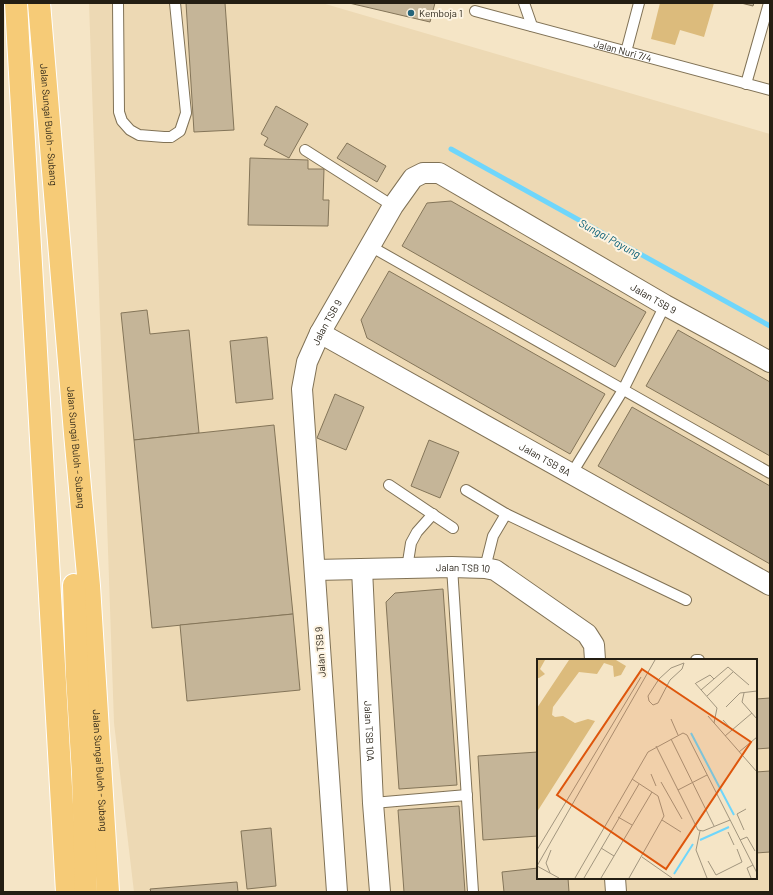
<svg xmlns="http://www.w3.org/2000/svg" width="773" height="895" viewBox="0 0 773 895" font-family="Barlow,sans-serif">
<rect width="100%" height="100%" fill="#f5e5c6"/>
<path fill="#edd9b4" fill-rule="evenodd" d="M89 3H322L770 134V892H134L114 723ZM538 660H756V878H538Z"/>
<polygon fill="#dcbb7c" points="660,3 714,3 704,37 680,30 675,45 651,39"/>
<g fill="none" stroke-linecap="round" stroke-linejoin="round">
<polyline stroke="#6fd6fb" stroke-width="5" points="451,149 770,326"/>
</g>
<g fill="#c5b598" stroke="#847559">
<polygon points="186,3 225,3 234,130 194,132"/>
<polygon points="349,3 435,3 430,22"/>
<polygon points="741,3 754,3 753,6"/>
<polygon points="276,106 308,124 289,158 264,145 268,138 261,134"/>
<polygon points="347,143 386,166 377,182 337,158"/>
<polygon points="250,158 308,160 308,169 324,169 323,200 329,200 328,226 248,225"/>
<polygon points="451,201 646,312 615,367 402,246 427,203"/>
<polygon points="389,271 605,394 570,454 367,338 361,320"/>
<polygon points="147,310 150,334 189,330 199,433 134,440 121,313"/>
<polygon points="678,330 770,382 770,456 646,386"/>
<polygon points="267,337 273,399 236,403 230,341"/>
<polygon points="335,394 364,407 346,450 317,438"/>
<polygon points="632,407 770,486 770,564 598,466"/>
<polygon points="274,425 293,614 152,628 134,440"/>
<polygon points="429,440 459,452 440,498 411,486"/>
<polygon points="443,589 457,785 399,789 386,602 395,593"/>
<polygon points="293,614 300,690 187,701 180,625"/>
<polygon points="770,698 770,748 756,749 756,699"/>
<polygon points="538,752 538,836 483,840 478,756"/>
<polygon points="770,771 770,852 756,853 756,772"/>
<polygon points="459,806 465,892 404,892 398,810"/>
<polygon points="271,828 276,886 247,889 241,831"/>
<polygon points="538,868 538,878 568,878 569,892 504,892 502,872"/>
<polygon points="237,882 238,892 151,892 150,889"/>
</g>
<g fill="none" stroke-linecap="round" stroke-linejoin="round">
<defs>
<g id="lane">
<polyline points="118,3 119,112 122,121 130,130 139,135 164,137 171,137 180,131 186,113 175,3"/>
<polyline points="524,3 532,26"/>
<path id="s1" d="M475 11 770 90"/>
<polyline points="626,52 639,3"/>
<polyline points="746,84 769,3"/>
<polyline points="305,150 393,206"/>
<polyline points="370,246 770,473"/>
<polyline points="572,473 623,390 665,305"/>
<polyline points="389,485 453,528"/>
<polyline points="466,490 506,514 686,600"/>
<polyline points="452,567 473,892"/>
<polyline points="407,568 411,543 417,532 433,514"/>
<polyline points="485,568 493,536 506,514"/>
<polyline points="696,660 699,660"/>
<polyline points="373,803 467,795"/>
</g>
<g id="street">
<path id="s2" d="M320 333 770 585"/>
<path id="s3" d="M362 569 373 803 380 892"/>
<path id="s4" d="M315 570 452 567 485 568 495 570 587 634 594 645 595 660"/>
<polyline points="615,878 616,892"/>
<path id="s5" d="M337 892 302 389 307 362 320 333 393 206 413 178 423 173H439L665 305 770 362"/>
</g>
<g id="highway">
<polyline points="16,3 67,892"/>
<path id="s6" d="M39 3 75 433 89 586 108 892"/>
<polyline points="74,585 77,676 83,774 86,892"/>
</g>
</defs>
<use href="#lane" stroke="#807256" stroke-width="12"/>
<use href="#street" stroke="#807256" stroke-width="22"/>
<use href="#highway" stroke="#fff" stroke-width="24"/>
<use href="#lane" stroke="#fff" stroke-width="10"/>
<use href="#street" stroke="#fff" stroke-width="20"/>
<use href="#highway" stroke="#f6cb77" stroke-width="22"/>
</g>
<circle fill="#25647a" stroke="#fdf3e1" stroke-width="1.5" cx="411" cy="13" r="4"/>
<g text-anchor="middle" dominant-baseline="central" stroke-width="4" stroke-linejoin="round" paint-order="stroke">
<g font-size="10" fill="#241e13" stroke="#fdf3e1" text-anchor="start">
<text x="419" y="13">Kemboja 1</text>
</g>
<g font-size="10" fill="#241e13" stroke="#fdf3e1">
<text stroke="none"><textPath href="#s1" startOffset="153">Jalan Nuri 7/4</textPath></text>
<text stroke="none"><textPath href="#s6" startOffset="122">Jalan Sungai Buloh - Subang</textPath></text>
<text stroke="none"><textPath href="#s5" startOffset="1020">Jalan TSB 9</textPath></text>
<text stroke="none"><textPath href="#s5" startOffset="576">Jalan TSB 9</textPath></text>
<text stroke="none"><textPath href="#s6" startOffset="446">Jalan Sungai Buloh - Subang</textPath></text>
<text stroke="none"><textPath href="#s2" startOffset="258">Jalan TSB 9A</textPath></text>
<text stroke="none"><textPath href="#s4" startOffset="148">Jalan TSB 10</textPath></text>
<text transform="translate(320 652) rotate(-94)">Jalan TSB 9</text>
<text stroke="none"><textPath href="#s3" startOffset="162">Jalan TSB 10A</textPath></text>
<text stroke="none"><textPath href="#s6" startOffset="770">Jalan Sungai Buloh - Subang</textPath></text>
</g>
<g font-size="11" font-style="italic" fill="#005b74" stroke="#fdf3e1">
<text transform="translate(610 238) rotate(29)">Sungai Payung</text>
</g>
</g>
<g transform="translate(537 659)">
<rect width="220" height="220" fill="#f5e5c6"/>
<path d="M0 1H8L3 10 8 15 2 19H0ZM32 1H79L89 7 84 16 77 18 76 7 67 4 60 15 42 13 16 48 15 56 18 58 26 57 38 64 51 60 58 62 0 153V49Z" fill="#dcbb7c"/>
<path fill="none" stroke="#6fd6fb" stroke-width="2" d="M154 74 197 156M163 181 192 168M137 215 156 185"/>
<path fill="none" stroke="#a1957e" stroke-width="1" d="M147 4 145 10 133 21 121 44 116 46 112 42 111 37 122 20 134 9ZM158 24 180 49 177 64M159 24 173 16 177 20M164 31 191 8 212 26M207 34 205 43 220 60M170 37 196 13M189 48 203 34 220 32M171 57 220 113M134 60 141 76M186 61 195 71M188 77 215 54M134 80 177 167M119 87 161 171 166 172 193 161M202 93 220 78M114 115 119 127M124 123 145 160M141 131 170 116M81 158 95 166M125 161 144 173M207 171 200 155 209 150M163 172 159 191 170 219M191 173 197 186M203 181 210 178 218 192M64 189 77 197M0 191 104 18M105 198 135 219M171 202 179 216 205 203 200 190M0 207 22 219M0 207 118 1M13 214 9 204 14 191M38 219 111 93 146 74 150 76 220 214M47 219 102 125M64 219 115 133M92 219 127 157 121 137 95 120M214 219 210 209 216 206"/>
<path fill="#de560c" fill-opacity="0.15" stroke="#de560c" stroke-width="2" d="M105 10 214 83 129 210 20 136Z"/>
<rect width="220" height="220" fill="none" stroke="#241e13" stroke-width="2"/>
</g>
<rect width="773" height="895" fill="none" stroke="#241e13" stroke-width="8"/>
</svg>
